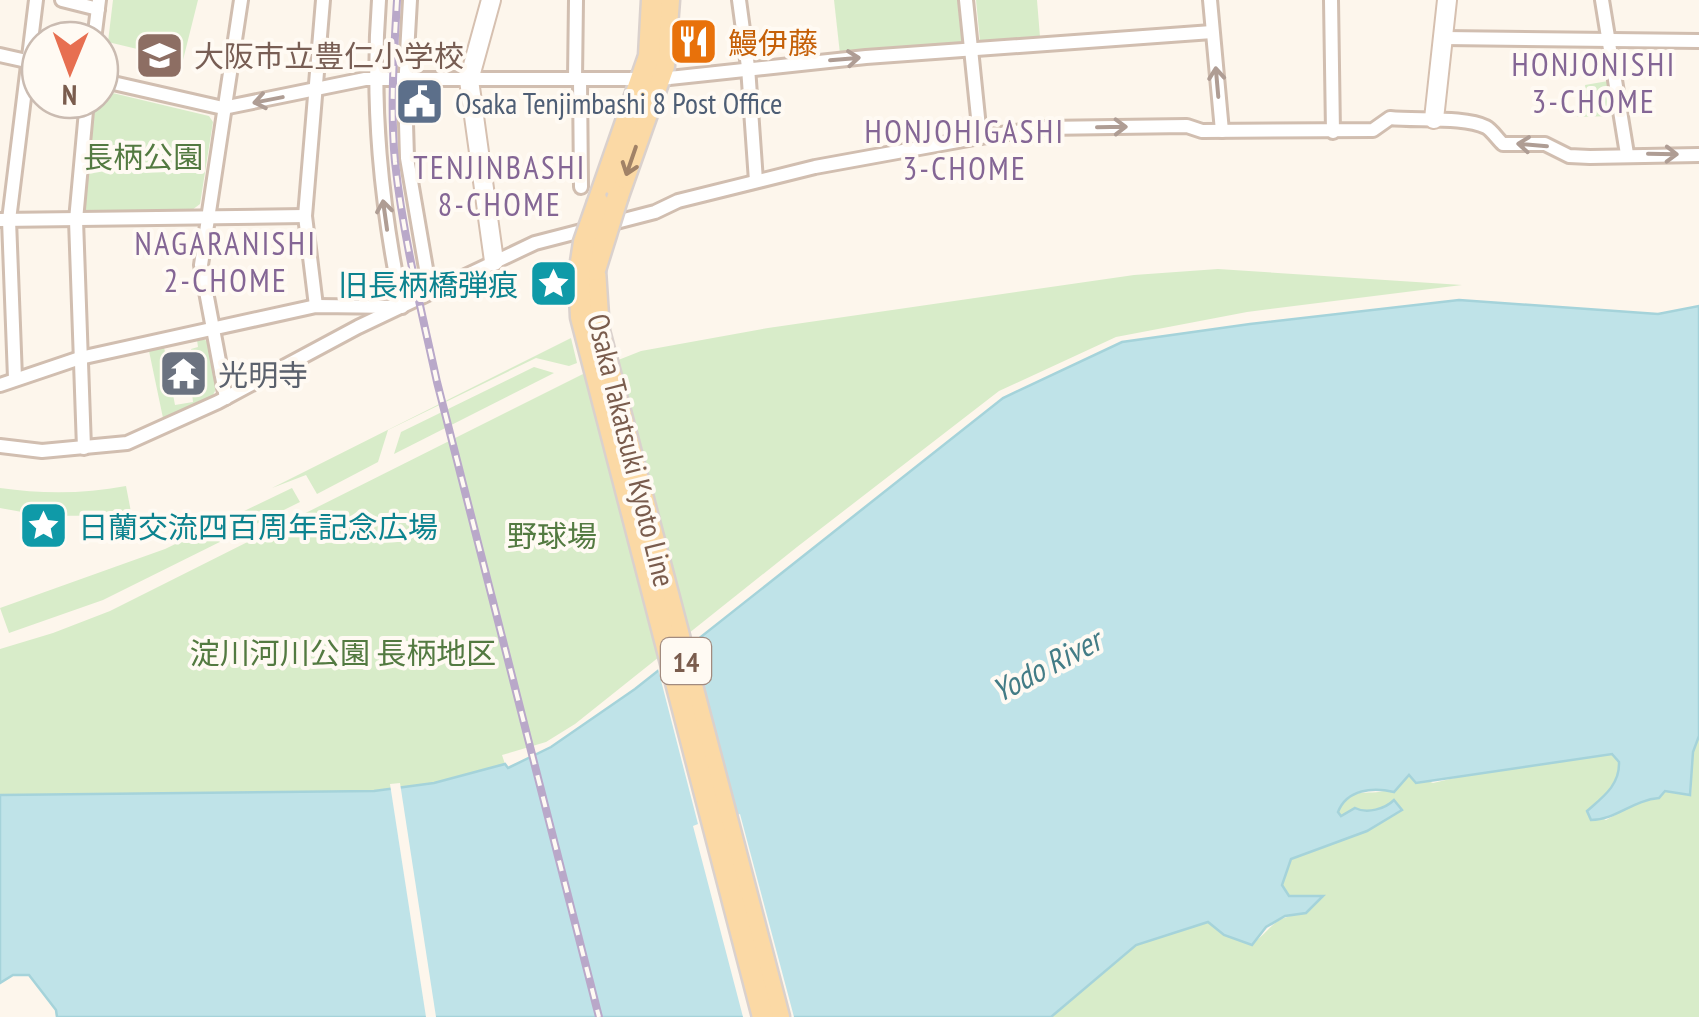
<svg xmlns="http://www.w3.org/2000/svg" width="1699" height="1017" viewBox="0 0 1699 1017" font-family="'PT Sans Narrow','Noto Sans JP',sans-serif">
<rect width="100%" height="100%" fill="#fdf6ec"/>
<g fill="#d8ecc9">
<polygon points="113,0 198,0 183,60 108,42"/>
<polygon points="834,0 958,0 962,40 957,45 840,54"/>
<polygon points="976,0 1037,0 1040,37 980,41"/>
<polygon points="1608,81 1613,116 1577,117 1576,94 1586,93 1585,85"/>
<polygon points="100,90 209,116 213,122 200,204 192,210 87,212 83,206 92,100 100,100"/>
<polygon points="1218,269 1462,285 1247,312 1116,337 999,391 797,547 575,724 546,742 502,755 505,764 434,783 374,791 0,795 0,649 53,633 110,611 583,374 641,351 768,328 1134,275"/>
<polygon points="202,338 208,342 216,389 213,395 163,418 149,351 164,347 175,405 193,402 191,384 197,382 191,349 198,347 197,340"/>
<polygon points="571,338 577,363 569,366 536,358 388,430 378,462 317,494 306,475 272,488"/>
<polygon points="534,367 554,373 394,454 401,432"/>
<path d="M126 486 131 512C88 518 44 517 0 508V488C42 494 84 494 126 486Z"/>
<polygon points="292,488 300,502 103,600 9,633 0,608 165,549"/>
<path d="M1699 737V1017H1051L1136 945 1208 922 1223 935 1252 944C1276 926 1270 918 1306 913L1303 895 1289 897 1282 885 1291 859 1367 831 1388 807 1341 816 1338 812C1347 784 1367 797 1388 790 1395 787 1404 779 1410 774L1433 783 1480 772 1612 754 1619 762C1620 785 1603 797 1588 812L1606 820 1642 800 1659 798 1665 791 1691 796 1693 752Z"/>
</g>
<path fill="#bfe3e8" stroke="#a5d3da" stroke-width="2.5" d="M1459 300 1658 314 1699 306V736L1693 752 1690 795 1665 791 1659 798C1633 800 1616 820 1591 820L1587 811C1603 797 1620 785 1619 762L1612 754 1416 783 1409 775 1394 792C1373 787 1347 789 1338 812L1341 816 1355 808C1367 814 1385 809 1394 800L1402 810 1367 831 1291 859 1282 885 1289 896H1323L1306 913 1285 916 1266 927 1252 945 1224 935 1208 922 1136 945 1051 1017H57L56 1010 29 975H13L0 983V795L374 791 434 783 505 764 508 768 551 747 635 689 1003 398 1122 342 1250 324Z"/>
<g fill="#fdf6ec">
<polygon points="688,641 734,816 740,814 794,1017 743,1017 693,826 698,824 657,665"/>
<polygon points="400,783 436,1017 426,1017 390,784"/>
</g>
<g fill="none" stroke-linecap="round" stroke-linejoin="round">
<defs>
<g id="street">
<polyline points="62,0 98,9"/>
<polyline points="410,0 405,89 407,158 430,292"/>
<polyline points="739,0 748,67 756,181"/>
<polyline points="966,0 980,137"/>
<polyline points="1210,0 1222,131"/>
<polyline points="1331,0 1333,132"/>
<polyline points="1602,0 1627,154"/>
<polyline points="1444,38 1699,41"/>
<polyline points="94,40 99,0"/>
<polyline points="0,55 40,64"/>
<polyline points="575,79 576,0"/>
<polyline points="580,79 581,187"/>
<polyline points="100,80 223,108 365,79 660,79 866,57 1212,32"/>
<polyline points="0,220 305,216"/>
<polyline points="316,306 305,216 323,0"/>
<polyline points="15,378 9,220 36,0"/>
<path d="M0 385 80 358 316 306 402 307C381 204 371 105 379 0"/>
<polyline points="226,398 201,265 241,0"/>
<path d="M0 446 42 451 127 443 218 402 358 327 535 243 655 212 678 201 815 167 980 137 1043 128 1187 126 1202 131 1373 130 1390 118C1415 121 1465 116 1486 127 1492 130 1498 140 1503 144H1545L1569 156 1590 157 1699 155"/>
<polyline points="84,448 76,220 87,100"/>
</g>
<g id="secondary">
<polyline points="491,0 469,80 494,261"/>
<polyline points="1434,119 1447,0"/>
</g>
<g id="primary">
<polyline points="618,196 664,66 669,0"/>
<polyline points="598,202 649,56 652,0"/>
<polyline points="595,270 599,331 779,1017"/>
<polyline points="579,275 581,317 763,1017"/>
</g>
</defs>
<use href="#street" stroke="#d1beb0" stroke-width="18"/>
<use href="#secondary" stroke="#d6c0b0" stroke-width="22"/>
<use href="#primary" stroke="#dad1cd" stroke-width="25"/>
<use href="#street" stroke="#fff" stroke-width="12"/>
<use href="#secondary" stroke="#fff" stroke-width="18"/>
<use href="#primary" stroke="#fbd9a5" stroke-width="20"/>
<defs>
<path id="rail" d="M397 0C394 54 390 108 395 162 403 236 421 309 437 382L599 1017"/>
</defs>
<use href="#rail" stroke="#b9a8c9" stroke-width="8"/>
<use href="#rail" stroke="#fffaf3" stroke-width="4" stroke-dasharray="11" stroke-linecap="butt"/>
<defs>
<g id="primary-bridge">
<polyline points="595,270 618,196"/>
<polyline points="579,275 584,242 598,202"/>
</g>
</defs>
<use href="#primary-bridge" stroke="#dad1cd" stroke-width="25" stroke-linecap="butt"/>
<use href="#primary-bridge" stroke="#fbd9a5" stroke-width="20"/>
</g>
<defs><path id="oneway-shaft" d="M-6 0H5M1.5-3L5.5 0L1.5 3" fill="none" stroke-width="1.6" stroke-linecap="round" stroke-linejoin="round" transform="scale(2.5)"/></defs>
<g stroke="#af9d94">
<use href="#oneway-shaft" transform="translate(845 59) rotate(-5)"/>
<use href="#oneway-shaft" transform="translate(1217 82) rotate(-95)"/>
<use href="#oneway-shaft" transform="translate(268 100) rotate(169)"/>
<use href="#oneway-shaft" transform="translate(1112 127) rotate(-1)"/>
<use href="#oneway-shaft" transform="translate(1532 145) rotate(-175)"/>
<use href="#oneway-shaft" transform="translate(1663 154) rotate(1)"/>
<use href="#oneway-shaft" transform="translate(385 215) rotate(-98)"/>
</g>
<use stroke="#a18267" href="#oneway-shaft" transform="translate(631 161) rotate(109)"/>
<defs>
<symbol id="restaurant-square" viewBox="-11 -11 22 22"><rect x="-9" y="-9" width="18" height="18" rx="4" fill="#e8710a" stroke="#fffaf3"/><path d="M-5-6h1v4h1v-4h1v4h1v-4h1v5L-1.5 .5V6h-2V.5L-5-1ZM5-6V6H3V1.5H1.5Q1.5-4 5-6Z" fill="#fff"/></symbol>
<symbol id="school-square" viewBox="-11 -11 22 22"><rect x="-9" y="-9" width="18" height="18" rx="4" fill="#8d6e63" stroke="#fffaf3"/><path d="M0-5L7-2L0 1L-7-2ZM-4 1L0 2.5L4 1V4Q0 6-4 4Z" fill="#fff"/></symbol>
<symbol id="civic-square" viewBox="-11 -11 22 22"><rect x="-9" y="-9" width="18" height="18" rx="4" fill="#5c6f8a" stroke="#fffaf3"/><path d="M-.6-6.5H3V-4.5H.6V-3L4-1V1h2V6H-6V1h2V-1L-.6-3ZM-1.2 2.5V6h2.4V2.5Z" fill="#fff"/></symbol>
<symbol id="sight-square" viewBox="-11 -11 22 22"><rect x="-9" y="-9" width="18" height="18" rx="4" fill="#0f9aa8" stroke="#fffaf3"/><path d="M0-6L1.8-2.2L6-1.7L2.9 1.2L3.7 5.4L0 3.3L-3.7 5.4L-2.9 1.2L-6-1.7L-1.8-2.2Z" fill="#fff"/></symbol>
<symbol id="temple-square" viewBox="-11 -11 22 22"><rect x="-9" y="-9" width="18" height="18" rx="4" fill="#6b7280" stroke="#fffaf3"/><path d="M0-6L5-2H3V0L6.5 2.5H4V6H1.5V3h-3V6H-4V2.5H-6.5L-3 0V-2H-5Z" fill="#fff"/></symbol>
</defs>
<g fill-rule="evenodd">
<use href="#restaurant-square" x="666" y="14" width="55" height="55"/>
<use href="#school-square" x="132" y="28" width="55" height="55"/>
<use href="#civic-square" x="392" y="74" width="55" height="55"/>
<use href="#sight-square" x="526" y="256" width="55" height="55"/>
<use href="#temple-square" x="156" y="346" width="55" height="55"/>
<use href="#sight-square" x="16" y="498" width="55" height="55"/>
</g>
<g text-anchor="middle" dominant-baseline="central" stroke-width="8" stroke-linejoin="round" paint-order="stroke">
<rect fill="#fffaf3" stroke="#a28b7f" stroke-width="2.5" x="661" y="638" width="50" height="46" rx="8"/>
<g font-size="28" font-weight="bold" fill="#7a5c4d">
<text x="686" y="661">14</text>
</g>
<g font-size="30" fill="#c56008" stroke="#fffaf3" text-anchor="start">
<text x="728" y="42">鰻伊藤</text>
</g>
<g font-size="30" fill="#785e54" stroke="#fffaf3" text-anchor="start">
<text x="194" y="55">大阪市立豊仁小学校</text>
</g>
<g font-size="30" fill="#4e5e75" stroke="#fffaf3" text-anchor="start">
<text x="455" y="102">Osaka Tenjimbashi 8 Post Office</text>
</g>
<g font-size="30" fill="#537a41" stroke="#fffaf3">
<text x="143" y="156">長柄公園</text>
<text x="552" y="535">野球場</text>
<text x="343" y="652">淀川河川公園 長柄地区</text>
</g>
<g font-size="30" fill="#0d838f" stroke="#fffaf3" text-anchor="end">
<text x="518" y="284">旧長柄橋弾痕</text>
<text x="78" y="526" text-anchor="start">日蘭交流四百周年記念広場</text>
</g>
<g font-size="30" fill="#5b616d" stroke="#fffaf3" text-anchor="start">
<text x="218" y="374">光明寺</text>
</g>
<g font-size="30" fill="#7a5c4d" stroke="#fffaf3">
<text transform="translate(632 450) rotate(76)">Osaka Takatsuki Kyoto Line</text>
</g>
<g font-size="32" letter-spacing="2.5" fill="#846695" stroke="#fffaf3">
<text x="1594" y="64">HONJONISHI<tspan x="1594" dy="37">3-CHOME</tspan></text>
<text x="965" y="131">HONJOHIGASHI<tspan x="965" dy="37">3-CHOME</tspan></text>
<text x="500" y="167">TENJINBASHI<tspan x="500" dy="37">8-CHOME</tspan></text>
<text x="226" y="243">NAGARANISHI<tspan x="226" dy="37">2-CHOME</tspan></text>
</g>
<g font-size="32" font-style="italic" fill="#437c86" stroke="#fffaf3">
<text transform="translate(1046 665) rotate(-28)">Yodo River</text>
</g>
</g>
<g transform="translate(70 70) rotate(181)"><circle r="48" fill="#fffaf3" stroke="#cabbb1" stroke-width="2.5"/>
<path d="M0-8L18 38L0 25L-18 38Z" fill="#e76f51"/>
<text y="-15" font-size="28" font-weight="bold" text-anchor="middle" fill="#7a5c4d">N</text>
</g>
</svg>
